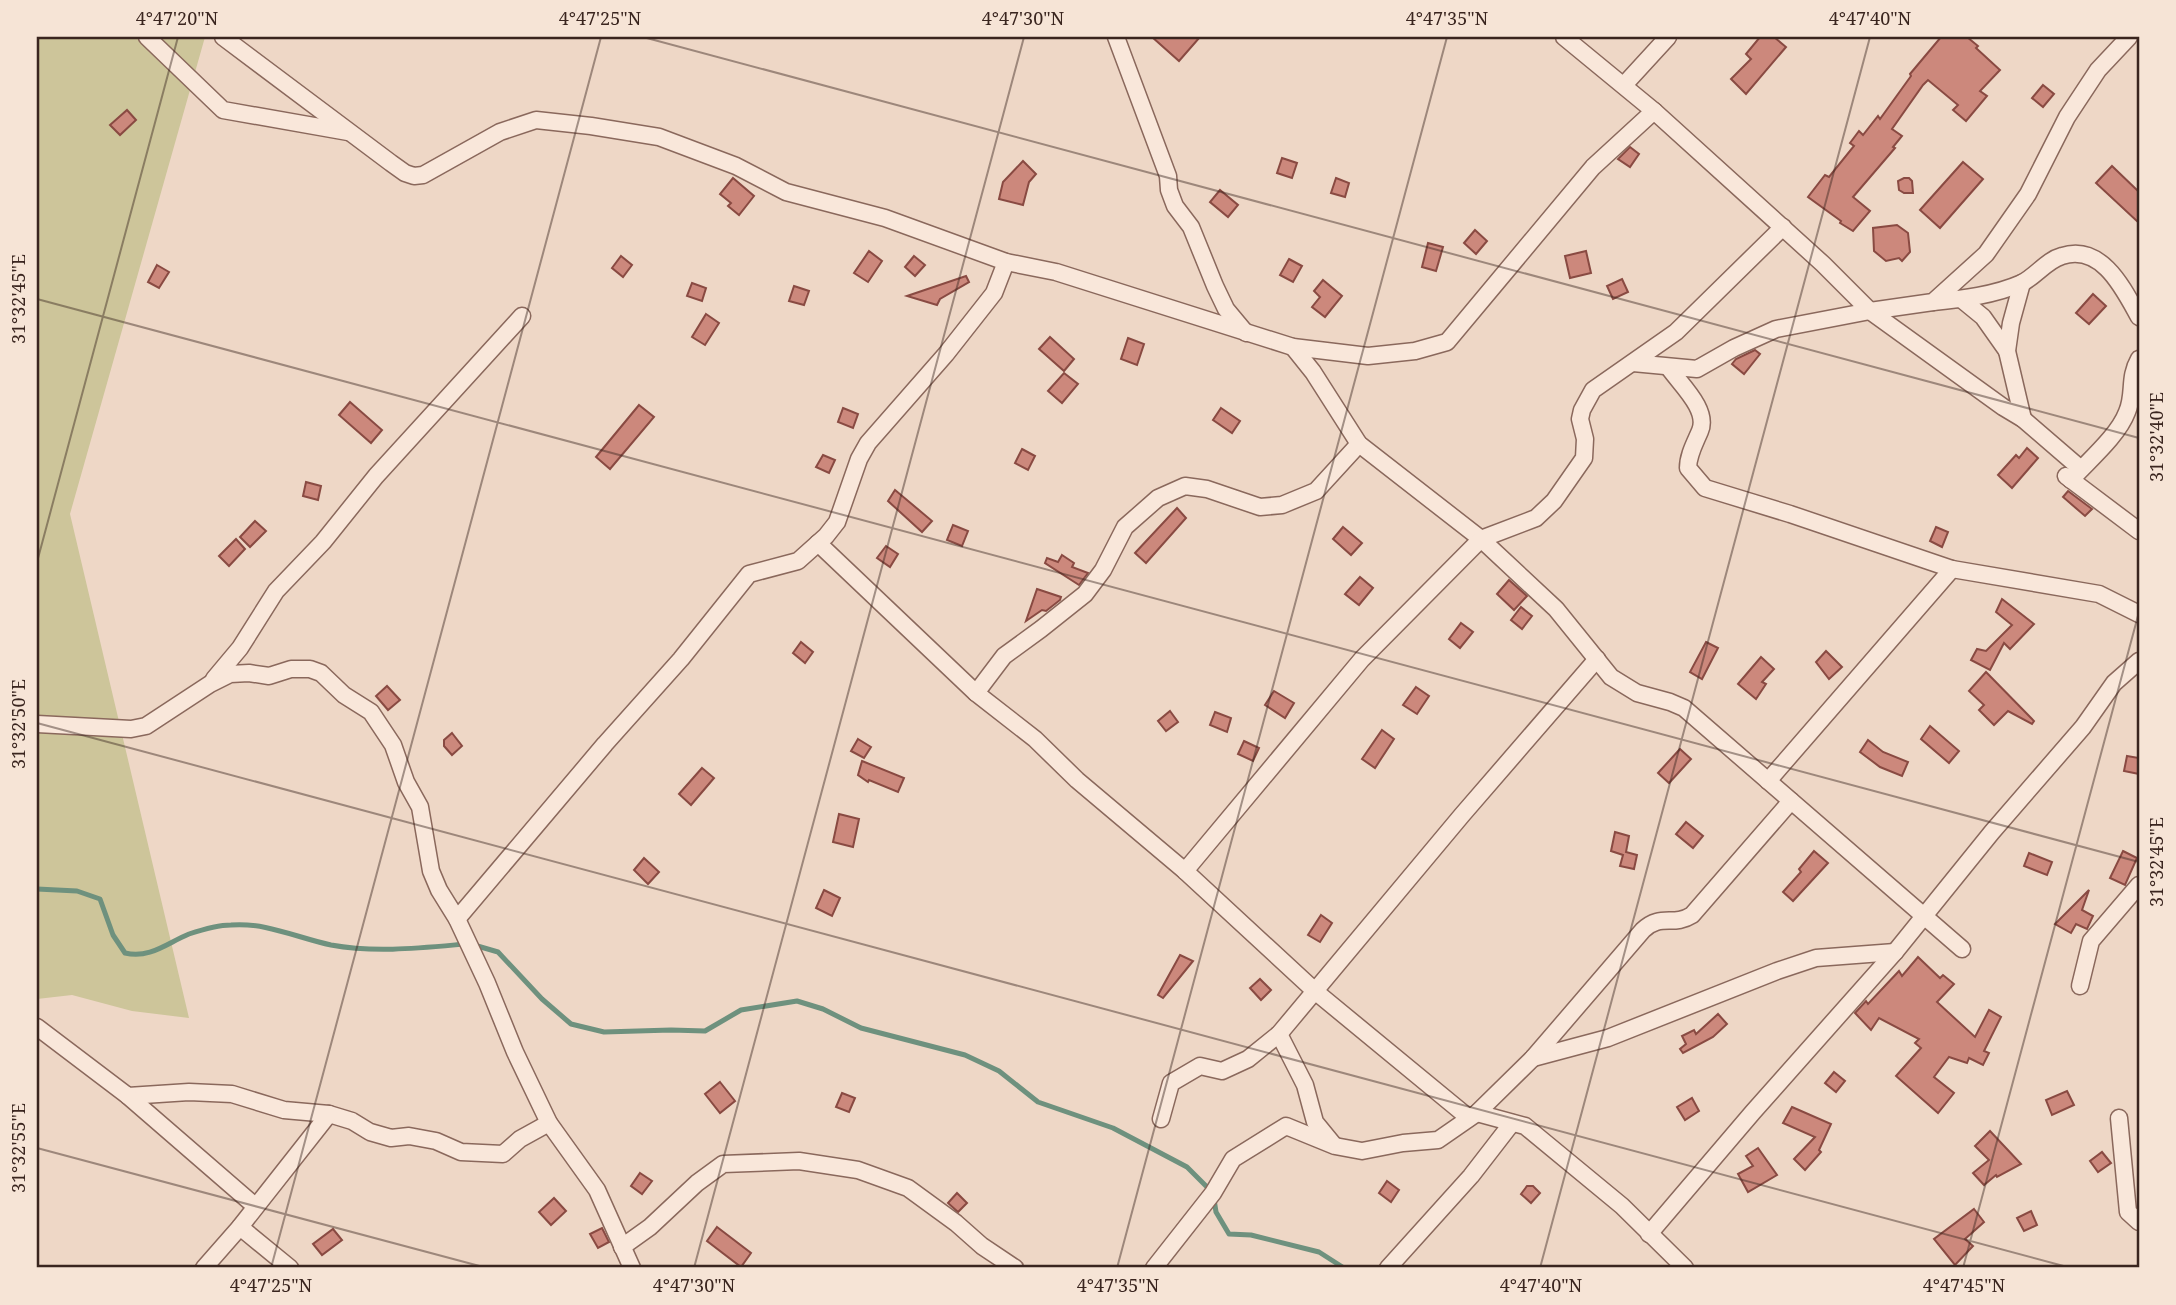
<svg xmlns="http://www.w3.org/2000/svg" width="2176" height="1305" viewBox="0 0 2176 1305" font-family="'Noto Serif',serif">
<rect width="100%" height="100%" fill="#eed7c6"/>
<polygon fill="#cdc59a" points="37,37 205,37 70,514 189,1018 132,1011 72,995 37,999"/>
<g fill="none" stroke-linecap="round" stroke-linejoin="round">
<g stroke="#6e917e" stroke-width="5">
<path d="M37 889 77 891 100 899 113 935 125 953C150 959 167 943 189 934 201 930 219 925 231 925 265 922 298 938 331 945 375 953 420 948 465 944"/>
<polyline points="474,945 498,952 542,999 571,1024 604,1032 671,1030 705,1031 741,1010 797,1001 823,1009 861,1028 965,1055 999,1071 1038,1102 1113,1128 1187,1167 1213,1193 1216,1212 1229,1234 1251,1235 1319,1252 1344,1268"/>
</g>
</g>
<g fill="#cc887c" stroke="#894a42" stroke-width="2">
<polygon points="1152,37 1200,37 1179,61"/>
<polygon points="1760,37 1774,37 1786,47 1746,94 1731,79 1751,59 1746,54"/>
<polygon points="1941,37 1967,37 1978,46 1976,48 2000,70 1980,91 1987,96 1966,121 1953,110 1958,105 1928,80 1923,85 1892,129 1902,136 1893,147 1895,148 1853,197 1870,211 1853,231 1840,223 1841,221 1808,197 1825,175 1829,177 1854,146 1850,143 1859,131 1863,135 1878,116 1880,119 1911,76 1910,74"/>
<polygon points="2043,85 2054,94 2043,107 2032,98"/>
<polygon points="127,110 136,120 120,135 110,125"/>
<polygon points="1630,147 1639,154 1630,167 1618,159"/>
<polygon points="1282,158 1297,163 1292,178 1277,173"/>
<polygon points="1023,161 1036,174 1029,182 1023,205 999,199 1003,182"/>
<polygon points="1963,162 1983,179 1940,228 1920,210"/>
<polygon points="2112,166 2139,192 2139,223 2096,183"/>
<polygon points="733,178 754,196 739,215 728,206 731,203 720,194"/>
<polygon points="1336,178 1349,183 1345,197 1331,193"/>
<polygon points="1904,178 1909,178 1912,181 1913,193 1904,193 1899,190 1898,181"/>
<polygon points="1220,190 1238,205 1228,217 1210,202"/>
<polygon points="1897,225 1908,233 1910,252 1902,261 1899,258 1886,261 1874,251 1873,228"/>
<polygon points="1475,230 1487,241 1476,254 1464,243"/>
<polygon points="1428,243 1443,247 1436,271 1422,267"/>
<polygon points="869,251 882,261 868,282 854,273"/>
<polygon points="1586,251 1591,273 1570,278 1565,256"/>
<polygon points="621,256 632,265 623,277 612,268"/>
<polygon points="914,256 925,265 915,276 905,267"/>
<polygon points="1289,259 1302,266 1293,282 1280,275"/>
<polygon points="157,265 169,272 159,288 148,282"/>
<polygon points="966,276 969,282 940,299 937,305 907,296"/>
<polygon points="1622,279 1628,292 1613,299 1607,286"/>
<polygon points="1323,280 1342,296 1325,317 1312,307 1320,297 1314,291"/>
<polygon points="692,283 706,288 702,301 687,296"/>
<polygon points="794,286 809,291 804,305 789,301"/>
<polygon points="2093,294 2106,306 2089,324 2076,313"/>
<polygon points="706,314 719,323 705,345 692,337"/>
<polygon points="1050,337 1074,359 1064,371 1039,349"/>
<polygon points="1128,338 1144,344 1137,365 1121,359"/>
<polygon points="1755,350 1760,354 1744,374 1732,364 1736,359"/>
<polygon points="1064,373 1078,384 1062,403 1048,391"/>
<polygon points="350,402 382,430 371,443 339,415"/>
<polygon points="639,405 654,417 610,469 596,457"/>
<polygon points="843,408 858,414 853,428 838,422"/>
<polygon points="1221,408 1240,421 1232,433 1213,420"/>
<polygon points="2027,448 2038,458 2012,488 1998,475 2016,455 2019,458"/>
<polygon points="1022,449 1035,456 1028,470 1015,463"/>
<polygon points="823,455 835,460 829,473 816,467"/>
<polygon points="306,482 321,486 318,500 303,496"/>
<polygon points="895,490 932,521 922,532 888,501"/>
<polygon points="2068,491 2092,509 2085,516 2063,497"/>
<polygon points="1177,508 1186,518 1146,563 1135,553"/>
<polygon points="255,521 266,531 250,547 240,537"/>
<polygon points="953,525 968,531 962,546 947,540"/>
<polygon points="1343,527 1362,543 1351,555 1333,539"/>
<polygon points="1936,527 1948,532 1942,547 1930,541"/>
<polygon points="236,539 245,549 229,566 219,556"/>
<polygon points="886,546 898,554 890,567 877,558"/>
<polygon points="1062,555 1074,563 1072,567 1088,573 1079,585 1045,563 1047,558 1058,562"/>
<polygon points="1360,577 1373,588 1359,605 1345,594"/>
<polygon points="1509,580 1527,596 1514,610 1497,594"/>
<polygon points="1037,589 1061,597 1060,600 1046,611 1042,610 1026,621"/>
<polygon points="2002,599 2034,624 2010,649 2004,643 1990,670 1971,660 1977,649 1986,651 2012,625 1996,612"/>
<polygon points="1521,607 1532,616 1522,629 1511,620"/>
<polygon points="1461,623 1473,632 1460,648 1449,639"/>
<polygon points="801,642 813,652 805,663 793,653"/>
<polygon points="1706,642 1718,648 1702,679 1690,672"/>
<polygon points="1826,651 1842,667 1829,679 1816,662"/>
<polygon points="1761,657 1774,669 1762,682 1766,684 1756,699 1738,684"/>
<polygon points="1986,672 2034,721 2032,724 2008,711 1994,725 1979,710 1984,705 1969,691"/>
<polygon points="387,686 400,700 388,710 376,696"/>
<polygon points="1416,687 1429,696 1417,714 1403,705"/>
<polygon points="1274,691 1294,703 1285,718 1265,705"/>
<polygon points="1170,711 1178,722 1166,731 1158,721"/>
<polygon points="1215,712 1231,718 1227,732 1210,725"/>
<polygon points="1930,726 1959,751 1949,763 1921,739"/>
<polygon points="1382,730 1394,739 1375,768 1362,759"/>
<polygon points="452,733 462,746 452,755 444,746 444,740"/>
<polygon points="858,739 871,747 864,758 851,751"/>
<polygon points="1868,740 1883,752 1908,762 1902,776 1880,767 1860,752"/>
<polygon points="1244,741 1259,748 1253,761 1238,754"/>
<polygon points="1680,749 1691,759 1669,783 1658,773"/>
<polygon points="2127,756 2139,758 2139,774 2124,771"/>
<polygon points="862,761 904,778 898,792 869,780 868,782 858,775"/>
<polygon points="702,768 714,778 691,805 679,794"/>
<polygon points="839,814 859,819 853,847 833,842"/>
<polygon points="1686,822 1703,836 1693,848 1676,834"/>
<polygon points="1615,832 1629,836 1626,852 1637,855 1634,869 1620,866 1623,855 1611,851"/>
<polygon points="1814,851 1828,863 1793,901 1783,892 1801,872 1799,869"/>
<polygon points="2123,851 2137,858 2125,885 2110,878"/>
<polygon points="2029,853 2052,862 2047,875 2024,866"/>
<polygon points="644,858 659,872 648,884 634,870"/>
<polygon points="824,890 840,898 832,916 816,908"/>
<polygon points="2089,890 2082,910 2093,916 2087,929 2076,924 2071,933 2055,924"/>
<polygon points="1321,915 1332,923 1320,942 1308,935"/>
<polygon points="1180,955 1193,961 1163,998 1158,995"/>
<polygon points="1918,957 1940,978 1943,975 1954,984 1937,1002 1975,1037 1989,1010 2001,1017 1984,1051 1989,1053 1983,1065 1969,1058 1967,1063 1949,1057 1934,1077 1954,1093 1938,1113 1896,1076 1921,1048 1915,1043 1919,1039 1879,1018 1871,1030 1855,1013 1866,1001 1868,1004 1899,971 1902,976"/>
<polygon points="1260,979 1271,990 1261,1000 1250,988"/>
<polygon points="1718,1014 1727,1024 1713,1037 1683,1053 1680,1049 1686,1044 1682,1036 1694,1030 1696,1034"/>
<polygon points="1834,1072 1845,1081 1836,1092 1825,1083"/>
<polygon points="720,1082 735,1101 720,1113 705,1094"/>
<polygon points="2067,1091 2074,1105 2052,1115 2046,1100"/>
<polygon points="842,1093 855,1098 849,1112 836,1107"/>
<polygon points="1692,1098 1699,1111 1685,1120 1677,1107"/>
<polygon points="1792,1107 1831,1124 1819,1150 1821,1152 1805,1170 1794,1159 1815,1137 1783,1123"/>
<polygon points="1990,1131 2021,1164 1997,1177 1996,1175 1984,1185 1973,1173 1989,1160 1975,1146"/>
<polygon points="1758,1148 1777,1175 1748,1192 1738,1174 1753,1166 1746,1156"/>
<polygon points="2102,1152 2111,1163 2098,1172 2090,1161"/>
<polygon points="640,1173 652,1181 642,1194 631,1186"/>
<polygon points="1387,1181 1399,1190 1391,1202 1379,1193"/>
<polygon points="1527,1186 1533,1186 1540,1193 1531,1203 1521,1194"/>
<polygon points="957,1193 967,1203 958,1212 948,1203"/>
<polygon points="554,1198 566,1211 551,1225 539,1212"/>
<polygon points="1974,1209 1984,1222 1965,1239 1973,1246 1955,1265 1934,1239"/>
<polygon points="2031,1211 2037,1225 2024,1231 2017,1218"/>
<polygon points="717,1227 751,1253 741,1267 707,1241"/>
<polygon points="602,1228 609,1242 598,1248 590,1234"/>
<polygon points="333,1229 342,1240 322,1255 313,1244"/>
</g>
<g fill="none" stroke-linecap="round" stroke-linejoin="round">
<defs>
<g id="street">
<polyline points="147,37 223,110 348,132"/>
<polyline points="223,37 391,163 405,173 414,176 423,175 500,132 536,120 591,126 659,137 736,166 786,192 885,218 1006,262 1056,272 1293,347 1368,356 1415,351 1447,342 1593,167 1654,111"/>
<polyline points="1116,37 1168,176 1169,190 1175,206 1191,227 1215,286 1226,309 1246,333"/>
<polyline points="1564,37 1654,111 1823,264 1870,311 2003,407 2023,419 2081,469"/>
<polyline points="1624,85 1668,37"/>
<polyline points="2022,283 2011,323 2007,351 2023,419"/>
<polyline points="1961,299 1983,317 2007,351"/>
<path d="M1933 302C1962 299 1995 295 2022 283 2036 276 2047 260 2062 256 2102 243 2124 290 2139 317"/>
<polyline points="1293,347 1313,372 1359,444 1481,539 1556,609 1611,677 1637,693 1670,702 1684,708 1962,949"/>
<polyline points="1633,363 1697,369 1734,348 1776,329 1870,311 1933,302 1986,254 2028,194 2067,117 2098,70 2129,37"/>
<path d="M1669 368C1681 385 1709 410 1700 431 1695 443 1688 455 1688 468L1705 488 1790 514 1952 569 2099 594 2139 614"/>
<polyline points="2066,476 2139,531"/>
<path d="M2071 480C2088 461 2118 436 2127 412 2135 394 2128 378 2139 359"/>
<polyline points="818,543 976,693 1035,739 1077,780 1185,871 1316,992 1469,1118"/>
<polyline points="214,679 240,648 276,591 323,542 376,476 522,316"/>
<polyline points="976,693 1004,656 1041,629 1085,594 1103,570 1125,527 1158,498 1185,486 1207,489 1260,507 1282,505 1316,491 1359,444"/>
<polyline points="37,724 131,729 146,726 210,684 230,674 249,673 269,676 291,669 310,669 321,673 344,695 371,712 393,745 406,782 420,807 431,871 439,890 457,919 487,983 515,1052 549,1123 597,1190 632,1268"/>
<polyline points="1768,781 1952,569"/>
<polyline points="1185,871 1362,659 1481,539 1536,518 1554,501 1584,458 1585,439 1580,419 1582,410 1593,390 1676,332 1783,227"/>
<polyline points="457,919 605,744 681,659 749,574 798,561 826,536 837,522 859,459 868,443 946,354 994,293 1006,262"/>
<polyline points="2080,986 2091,941 2139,885"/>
<polyline points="37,1027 128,1096 189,1092 232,1094 284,1110 329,1114 352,1121 370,1132 391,1138 409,1136 436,1141 461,1152 503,1154 520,1139 549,1123"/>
<polyline points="1279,1034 1305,1085 1315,1122 1333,1144"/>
<polyline points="1533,1058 1608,1038 1777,971 1816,958 1895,952"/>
<polyline points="128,1096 255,1206"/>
<polyline points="1477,1113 1525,1126 1622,1206 1685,1268"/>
<polyline points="2119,1118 2128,1212 2139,1222"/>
<polyline points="1161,1119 1171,1083 1200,1066 1222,1071 1248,1059 1279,1034 1462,815 1597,659"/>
<polyline points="240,1227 290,1268"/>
<polyline points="1649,1234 1753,1112 1895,952 1992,832 2083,727 2114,683 2139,661"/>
<polyline points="622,1247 650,1227 697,1183 723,1164 799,1161 858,1170 908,1188 956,1223 982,1246 1015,1268"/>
<polyline points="204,1268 240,1227 329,1114"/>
<path d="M1154 1268 1213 1193 1233 1159 1286 1126 1335 1146 1362 1151 1403 1143 1438 1140 1477 1113 1533 1058 1643 930C1661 913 1673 927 1692 915L1791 801"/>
<polyline points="1388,1268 1471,1176 1512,1123"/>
</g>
</defs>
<use href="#street" stroke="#8a685c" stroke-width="19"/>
<use href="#street" stroke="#f9e7da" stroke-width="16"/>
</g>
<path fill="none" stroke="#3a251f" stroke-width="2" stroke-opacity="0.45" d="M643 37 2139 438M37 299 2139 862M37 562 178 37M37 723 2071 1268M37 1148 487 1268M271 1268 601 37M694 1268 1024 37M1117 1268 1447 37M1540 1268 1870 37M1963 1268 2139 612"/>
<rect width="2176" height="1305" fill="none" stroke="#f6e4d6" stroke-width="77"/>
<rect x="38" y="38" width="2100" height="1228" fill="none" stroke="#3a251f" stroke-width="2.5"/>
<g font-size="18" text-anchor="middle" fill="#3a251f">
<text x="177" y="25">4°47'20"N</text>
<text x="600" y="25">4°47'25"N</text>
<text x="1023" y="25">4°47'30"N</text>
<text x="1447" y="25">4°47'35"N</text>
<text x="1870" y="25">4°47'40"N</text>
<text transform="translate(19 299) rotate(-90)" y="6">31°32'45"E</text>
<text transform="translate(2157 437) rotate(-90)" y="6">31°32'40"E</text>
<text transform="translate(19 724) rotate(-90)" y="6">31°32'50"E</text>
<text transform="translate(2157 862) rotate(-90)" y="6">31°32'45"E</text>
<text transform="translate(19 1148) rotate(-90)" y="6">31°32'55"E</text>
<text x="271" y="1292">4°47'25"N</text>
<text x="694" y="1292">4°47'30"N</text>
<text x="1118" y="1292">4°47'35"N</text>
<text x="1541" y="1292">4°47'40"N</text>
<text x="1964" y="1292">4°47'45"N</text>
</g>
</svg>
